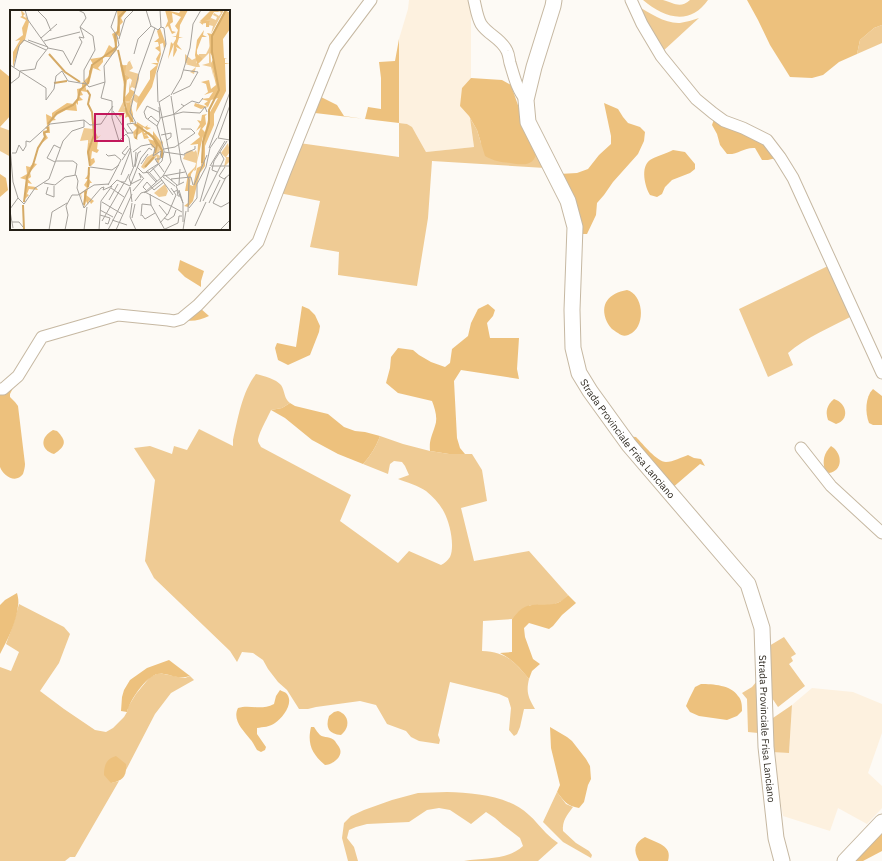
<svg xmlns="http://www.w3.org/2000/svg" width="882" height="861" viewBox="0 0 882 861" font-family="'IBM Plex Sans',sans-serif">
<rect width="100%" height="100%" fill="#fdfaf5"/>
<g fill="#fdf1df">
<polygon points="409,0 470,0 471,1 471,78 462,88 470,118 474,147 426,152 416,134 407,124 399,123 399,39 408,9"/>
<polygon points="812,688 853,692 882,704 882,733 868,773 882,786 882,808 867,824 838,808 830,831 783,816 771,752 789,753 792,705"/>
</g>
<g fill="#efcb94">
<path d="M643 0C650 0 657 0 663 0 674 3 680 9 690 0H708C690 26 664 18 643 0Z"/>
<path d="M638 6C649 13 666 24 680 23 686 22 693 20 699 18L662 52Z"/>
<polygon points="882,25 882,43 857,54 860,40 874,28"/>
<polygon points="470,118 477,130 481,143 537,150 545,168 432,161 428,218 417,286 338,275 339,252 310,247 320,201 279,193 299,143 399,157 399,123 407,124 412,127 426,152 474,147"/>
<polygon points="0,127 11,131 11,157 0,151"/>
<path d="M830 265 854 315C833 326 805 338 788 353L793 365 768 377 739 309Z"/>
<path d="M256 374C264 376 276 379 281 385 285 391 284 399 290 403L282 408 271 410C268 417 258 434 258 441 258 442 260 445 261 447L351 495 340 521 398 563 409 551 441 565C445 563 447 561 450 557 455 546 450 523 444 512 440 504 433 497 426 491 419 486 406 482 398 479L409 475 405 466 402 462 394 461 390 464 388 474 363 464C371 455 376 447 380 436L403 444 430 451 449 454H472L482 470 487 501 461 508 474 561 529 551 568 595 564 600 557 603 552 605H530L512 619 483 621 482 651C506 652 514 661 529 679 526 692 528 697 535 709H524L520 727 517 734 514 736 509 730 511 708 508 698 499 694 450 682 438 735 440 740 439 744 419 741 411 737 406 731 387 724 376 705 360 701 316 707 308 709H299L287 690 278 682 268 669 263 660 253 653 242 652 237 662 230 651 154 578 145 561 155 480 134 448 150 446 172 454 174 446 187 450 199 429 233 446V440C238 418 242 392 256 374Z"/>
<polygon points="19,604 64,627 70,634 59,663 40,691 64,709 95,730 106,732 113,728 124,717 127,712 128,707 136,694 150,677 159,673 179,677 185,678 190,676 194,680 171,693 155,714 126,770 126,764 111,783 119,781 75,857 70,857 65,861 0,861 0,667 11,671 19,652 6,644 13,625"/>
<polygon points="784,637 796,654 791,657 793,661 789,664 805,686 778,707 772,698 769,646"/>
<polygon points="757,681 758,733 748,732 747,699 742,693 752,687"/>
<polygon points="792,705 789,753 771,752 770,720"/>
<path d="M447 792C475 793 507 795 529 815 535 820 540 827 546 833 550 837 554 840 558 843L538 861H464C486 857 506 861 523 846L520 838 503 825 495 818 486 812 471 824 450 810 439 808 427 810 409 822 367 824 356 827 349 830 347 838 354 847 358 861H348L342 838 344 823 351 816 364 810 392 800 418 793Z"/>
<path d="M557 792 566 804 573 807C567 815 562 821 563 831L576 843 589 851 592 855 591 858 563 842 543 822Z"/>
</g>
<g fill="#edc17d">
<polygon points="747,0 882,0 882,25 874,28 860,40 857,54 839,62 823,75 812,78 790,77 770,45 758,20"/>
<polygon points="399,39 399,123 315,113 321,97 337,105 344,116 365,119 368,107 381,109 381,78 379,62 395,61"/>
<polygon points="0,69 11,78 11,115 0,127"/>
<path d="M471 78 502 80 511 85 520 111 537 150C535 167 523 165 510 163 500 162 494 161 485 156L477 130 469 116 460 106 462 88Z"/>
<polygon points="604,103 618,109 623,117 628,123 640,127 645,132 644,141 638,154 613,182 604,195 597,203 596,215 587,234 581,234 559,174 577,173 588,169 599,155 611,144 611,136"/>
<path d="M714 119 766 142 776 158 768 160H762L755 148C744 147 738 155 727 154L720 145 717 134 712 125Z"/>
<path d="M673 150 685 152 695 164V169L690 173 672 180 665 187 662 194 657 197 650 195C645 187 640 167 650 160 655 157 667 153 673 150Z"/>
<polygon points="0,174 6,178 8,190 0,197"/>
<polygon points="180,260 204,271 201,281 201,287 185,277 178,270"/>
<path d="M627 290C643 294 646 324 632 333 627 336 623 337 618 333 613 330 610 328 607 322 599 304 609 293 627 290Z"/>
<path d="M488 304 495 310 493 316 487 323 490 338H519L517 369 519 379 461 370 454 381 457 438 460 448 465 454H449L430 451C429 440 432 436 435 426 438 418 435 409 432 401L398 393 386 383 390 368 391 357 398 348 413 350 419 355 431 362 445 367 450 363 452 349 468 336 471 323 478 309Z"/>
<polygon points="302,306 309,309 315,315 320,326 319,332 310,355 288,365 278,360 275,348 277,343 296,347"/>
<path d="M200 308 209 316C200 320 193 322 183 320Z"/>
<path d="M14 386 10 394V397L15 402 18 406 25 464C25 467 24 471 23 474 16 484 3 476 0 467V390Z"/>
<path d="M873 389 882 396V425H873L869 423C865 413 865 397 873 389Z"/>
<path d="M834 399C847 403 850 420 836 424L828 420C825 411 827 405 834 399Z"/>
<path d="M290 403 295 406 328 414 344 427 355 431 365 432 380 436C376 447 371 455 363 464L338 454 312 440 285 418 271 410 282 408Z"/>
<path d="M53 430 57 431C67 441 66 446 54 454 40 450 40 437 53 430Z"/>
<path d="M625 436 636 437C643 444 657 462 666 462 673 462 682 457 688 455L694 458 701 459 705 466 700 464 671 489Z"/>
<path d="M831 446C843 453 843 471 829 473L825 470C822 461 824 453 831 446Z"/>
<path d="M17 593C18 597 19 601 18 606 16 623 8 639 0 654V605L5 600Z"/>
<path d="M568 595 576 603 562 615 553 626 549 629 529 623 524 628 525 637 533 659 540 664 532 671 529 679C520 668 512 659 500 653L512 652V619C515 616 519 610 523 608 526 606 530 605 532 605 547 604 558 607 568 595Z"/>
<path d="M169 660 190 676C181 679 173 676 165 674 163 674 160 673 158 674 146 676 130 700 127 712L121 711 122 697 124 690 130 680 147 668Z"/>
<path d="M701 684C713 684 731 685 738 696 742 700 742 706 742 711L737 716 727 720 699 716 690 712 686 706 689 699 695 687Z"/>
<path d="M280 690C281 691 285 692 286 693 295 702 283 718 275 723 270 727 263 727 257 728V734L266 747 265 750 261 752 257 750C255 747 253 742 250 739 243 730 232 720 238 708 250 704 260 711 274 704L276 696Z"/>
<path d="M338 711C350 715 350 728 341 735 329 734 325 728 329 716L334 712Z"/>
<path d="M311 727H314C316 730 318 733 320 735 324 738 331 736 335 741 336 743 339 746 340 749 343 757 332 765 325 765 312 754 307 744 311 727Z"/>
<path d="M550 727 567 737 572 741 586 759 590 766 591 779 588 785 584 802 579 808C567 806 564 801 557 792L560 785 551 748Z"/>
<path d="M116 756 126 764C127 776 123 781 111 783L104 775C104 765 106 759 116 756Z"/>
<polygon points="882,830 882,851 863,861 854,861"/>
<path d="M645 837C656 843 673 845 668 861H639C633 850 634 843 645 837Z"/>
</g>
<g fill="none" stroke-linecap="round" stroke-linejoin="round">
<defs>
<g id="street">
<path d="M474 0C476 8 477 17 481 24 488 35 501 38 507 51 509 55 509 59 510 63 514 76 517 90 526 100"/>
<polyline points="631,0 642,24 661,56 696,99 713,113 724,121 743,128 767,140 780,157 793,178 882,373"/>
<polyline points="0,389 3,389 18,376 42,337 118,315 168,320 174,321 181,319 198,305 258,242 285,172 335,48 371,0"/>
<polyline points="801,448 831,486 882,533"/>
</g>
<g id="secondary">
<path id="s1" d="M554 0 553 6 534 67 526 100 528 122 568 201 575 227 572 310 573 348 579 373 590 391 629 445 748 584 762 628 766 747 776 838 782 861"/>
<polyline points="845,861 882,822"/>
</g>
</defs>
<use href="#street" stroke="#c6b8a2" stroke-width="13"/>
<use href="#secondary" stroke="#c6b8a2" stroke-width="17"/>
<use href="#street" stroke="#fff" stroke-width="11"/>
<use href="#secondary" stroke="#fff" stroke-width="15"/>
</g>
<g text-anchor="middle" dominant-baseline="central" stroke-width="3.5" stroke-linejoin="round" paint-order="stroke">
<g font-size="10" fill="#241f16" stroke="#fff">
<text stroke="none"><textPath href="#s1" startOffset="470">Strada Provinciale Frisa Lanciano</textPath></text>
<text stroke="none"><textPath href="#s1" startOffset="806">Strada Provinciale Frisa Lanciano</textPath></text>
</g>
</g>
<g transform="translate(10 10)">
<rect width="220" height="220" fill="#fdfaf5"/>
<path d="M208 0H214L201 24 203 16 199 15 200 11H193V15L189 12 201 8 206 10 207 7 203 5 204 3 209 6 211 3ZM200 36 201 53 204 56 202 57 204 69 201 57 192 55 199 53V43L193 49 188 48 189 44H196ZM175 44 182 50 186 48V53L189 54 190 57H186L184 64 180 62 186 57 175 54H178L175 53ZM123 49 120 51 123 58 119 61 129 64V69L126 79 122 77 119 80 122 70 115 64V56L113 55H117L118 52ZM125 84 131 88 127 93 123 90 121 97 118 98 120 101 117 99 121 96 120 92 116 93 114 97 117 102H108L113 92 120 91ZM74 118 83 119V131L86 123 88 127 91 125 82 134 78 133V130L70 131ZM151 130 153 132 152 144 150 140 145 147 147 144 150 146 149 153 146 152 147 146 134 159 131 157 137 147 146 142 143 136 147 133 151 137ZM218 133 220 142 216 147H220V151L214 157 216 148 211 143ZM181 140 184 142 186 140 187 143V152L186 160 184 161 186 153 173 149 176 142ZM155 174 158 181 156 186 149 187 144 183Z" fill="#efcb94"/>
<path d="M11 0 15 4 13 6 16 8 15 4 19 12 15 30 10 35 3 57V42L10 30 5 31 13 25 12 18 16 10 10 7 12 6ZM107 0H117L111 8 113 12 110 15V27L107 25V40L100 47H93V52L88 58 91 61 83 58 79 74 75 75 77 82 71 81 73 85 69 86 73 90 68 91V95L66 93 67 101 56 100 43 107 46 110 39 111 40 123H35L38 128 32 133 34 127 33 121 38 120 35 118 37 116 36 104 42 107V103L57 93 64 94 68 89 67 79 72 78V73L79 66V61L83 54 80 49 93 47 99 35 103 38 106 36 102 24 107 21 108 15ZM155 0 169 3 171 0H178L170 15 169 27 173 28H169L167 34 172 40 166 37 167 40 164 46 163 47 164 34 158 49 161 32 163 34 166 29V27L162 26H166L168 20 165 16 171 7 162 3 163 12 160 14 162 21 166 22 162 24 158 16 155 18 158 11ZM208 0 209 2H204L200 9 195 11H200L199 17H196V13L191 14 192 12 190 11 200 1ZM215 0 220 3V19L213 29 214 48 217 49H215V53H220L215 54 216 81 204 104V115L195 136V156L190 163 183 191 178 197 174 196 178 193V181H175L178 164 187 155 181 164 180 175 183 176 187 158 191 156 193 126 187 152 188 134 180 135 190 127 188 124 191 117 186 121 190 114 187 110 191 111 192 105 197 104 195 106 196 114 192 119 195 122 200 102 208 88 201 90 198 97 191 99 184 96 185 93 198 97 194 94 198 91 191 89 199 88 203 82 194 85 198 82 196 74 191 72 199 70 201 79 206 75 201 53 204 48 200 43 199 26 197 23 202 24ZM150 18 156 34 154 39 153 33 150 34 151 44 142 77 126 102 128 88 140 69V61L147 55 141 53H148L146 49 150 42 145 38 149 36 148 32H144L149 28 147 21ZM194 20 193 25 197 27H192L187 40V44L193 49 187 55 185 45 187 30ZM110 54 116 56 115 64 120 68 117 70 115 87 119 82 120 71V79L125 82 120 91 114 92 115 80ZM120 92 123 104V111L120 113 119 106 115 108 116 103 110 107 108 104 117 102 116 93ZM127 112 135 117 138 115 137 117 141 118 137 120 133 117 134 123 139 122 143 126V121L151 132V137L147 133 144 138 142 137 138 129 145 131 138 124 134 126 137 125 139 128 134 129 132 122 126 126 127 121 125 126 128 130 124 128 123 122 127 118 123 114 126 113 127 116ZM84 122V131H88L87 139 89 140 87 143 82 141 81 149 84 148 85 152 81 156 77 142 78 133H83ZM23 153 27 154 20 162 21 167 18 169 22 174 18 173V176L26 177 28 180 19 179 17 184 19 185 14 190 17 170 10 168 17 164 16 156 20 157ZM80 162 79 169 82 173H80L76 185 84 191 81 194 79 190 78 195 76 191 74 198V182L71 184 72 189 70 184 77 178 74 175 78 169H75Z" fill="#edc17d"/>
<path fill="none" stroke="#d5aa66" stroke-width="2" d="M108 40 115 71 114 91 117 103 123 112M39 44 55 62 70 72M44 73 57 71M77 80 80 85 78 94 82 102 84 125 78 142 80 156M38 114 47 103 63 95 68 89 70 80 78 73 82 55 106 38 105 25 108 22 109 7 116 0M125 114 143 127 147 135 145 143M144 128 152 140V148M126 129 128 116M192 153 193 132 199 113V100L209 80 202 42V26L216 0M135 157 144 147M78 177 79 157M14 192 17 167 23 155 28 138 35 127 34 123 38 121V117M13 195 14 220M74 195 76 181"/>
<path fill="none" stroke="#a6a29c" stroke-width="1" d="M15 0 18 10 38 38M27 0 36 9 41 21M68 0 74 3 76 8 70 17M136 0 141 16M150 0 151 17M70 17 83 26 85 40 74 60V71L79 77 95 72 91 88 102 91V108L109 131 116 124 119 128 123 157M31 28 47 14M109 29 115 9 124 0M18 30 38 37M34 31 70 22M38 38 53 41 61 55 72 32 69 27 74 28 70 17M124 44 128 29 141 16 145 18M0 55 36 78V90L44 79 46 66 52 61 58 71 76 74M4 57 9 36 14 30 36 40M95 72 94 56 109 35 107 26 101 17 107 0M0 74 9 67 10 61 25 59 27 52 38 38M163 84 180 76 188 62 174 60M161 85 171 68 180 38 183 14 191 0M161 86 171 150 179 170 178 202M148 92 147 63 156 34 154 18 151 17M149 92 160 85M174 96 182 91 189 93 193 88M103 101 118 124M164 104 174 96 171 94M150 108 173 102 190 103 195 97 197 102M138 109 141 106 148 112M147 116 150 109 149 97M117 123H123L117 114 126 113 120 102 129 63 145 18 148 20 151 17M151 125 161 123V127L157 130M208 128 220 130M208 128 220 95M0 137 3 172 8 188 14 194 25 178 39 169 53 131 62 121 74 117V110M199 138 220 82M154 139 165 137 185 123 181 119H171M123 142 131 136 141 134 145 138 143 146 151 141 150 149H145L154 162M154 142 175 145M2 143H6L9 135 13 141 16 136V131L20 132 40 114 74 110 80 115 91 114 103 96M96 144 98 146 105 145 111 150M174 144 185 139V136M115 145 112 143 118 136M112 150 120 138M46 151H63L67 154 65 165M45 152 37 148 44 135 50 138M131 154 138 144M200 156 215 131M201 156H220M80 157 102 160 109 155M125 157 128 143 131 141M127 157 133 163 139 162 147 171M142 157 163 185M215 157 209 166 214 169 220 164M136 161 146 172M137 161 148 154M140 162 152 151 154 141 147 116 136 108 134 102 137 96 149 102M207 162 202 160 204 151 217 131M111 165 121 139M155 165 167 175M153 166 175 162M153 167 165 176M119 168 125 154 126 142M119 168 121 174 131 169M131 168 129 163 134 169M107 170 120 176M162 171 161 169 181 167 183 175M111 172H115L119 164M34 173 45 175 55 167 66 165 68 171 67 178 74 198 91 178 94 177 93 180 100 177 107 170M169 174 170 159M98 175 111 150M184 175 197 145M120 176 131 148 139 138 142 140M38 177 36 184 44 187V176M120 177 122 192M101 178 114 187M136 180 133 177 137 172 144 180 154 172M169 180 173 193M123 181 133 169M135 182 172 202M164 182 167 180 168 186H171M134 183 153 166 161 152 149 92M140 184 141 195 155 220M99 190 108 174M125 191 131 183 138 181 152 170M193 191 214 149 210 142M92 192 112 204M190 192 200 157M122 193 120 207 126 220M199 193 210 170M203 193 216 167M203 193 211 197 220 192M149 195 157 205M179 198 187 188V174L196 157 200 138 207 128M0 199 8 188M90 200 103 207M0 201 3 218M90 205 100 208 98 214 95 213M132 205 135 209 145 203M131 206 132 194 141 195M122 208 125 194M154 208 158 210 164 206 166 200M102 210 117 215M92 211 114 173M2 212H9L13 217M173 212V193L166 176 174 172M150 213 158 204 166 185 161 178M185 216 196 192M155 219 168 213 169 206H172M39 220 42 202 57 193M55 220 58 205 56 196 62 185H68L84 175 99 174M74 220 77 197M89 220 91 191 102 176M98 220 120 177M106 220 122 184M173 220 176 201M210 220 220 210"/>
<path fill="#c2185b" fill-opacity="0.15" stroke="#c2185b" stroke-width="2" d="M85 104H113V131H85Z"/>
<rect width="220" height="220" fill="none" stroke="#241f16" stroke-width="2"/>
</g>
</svg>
